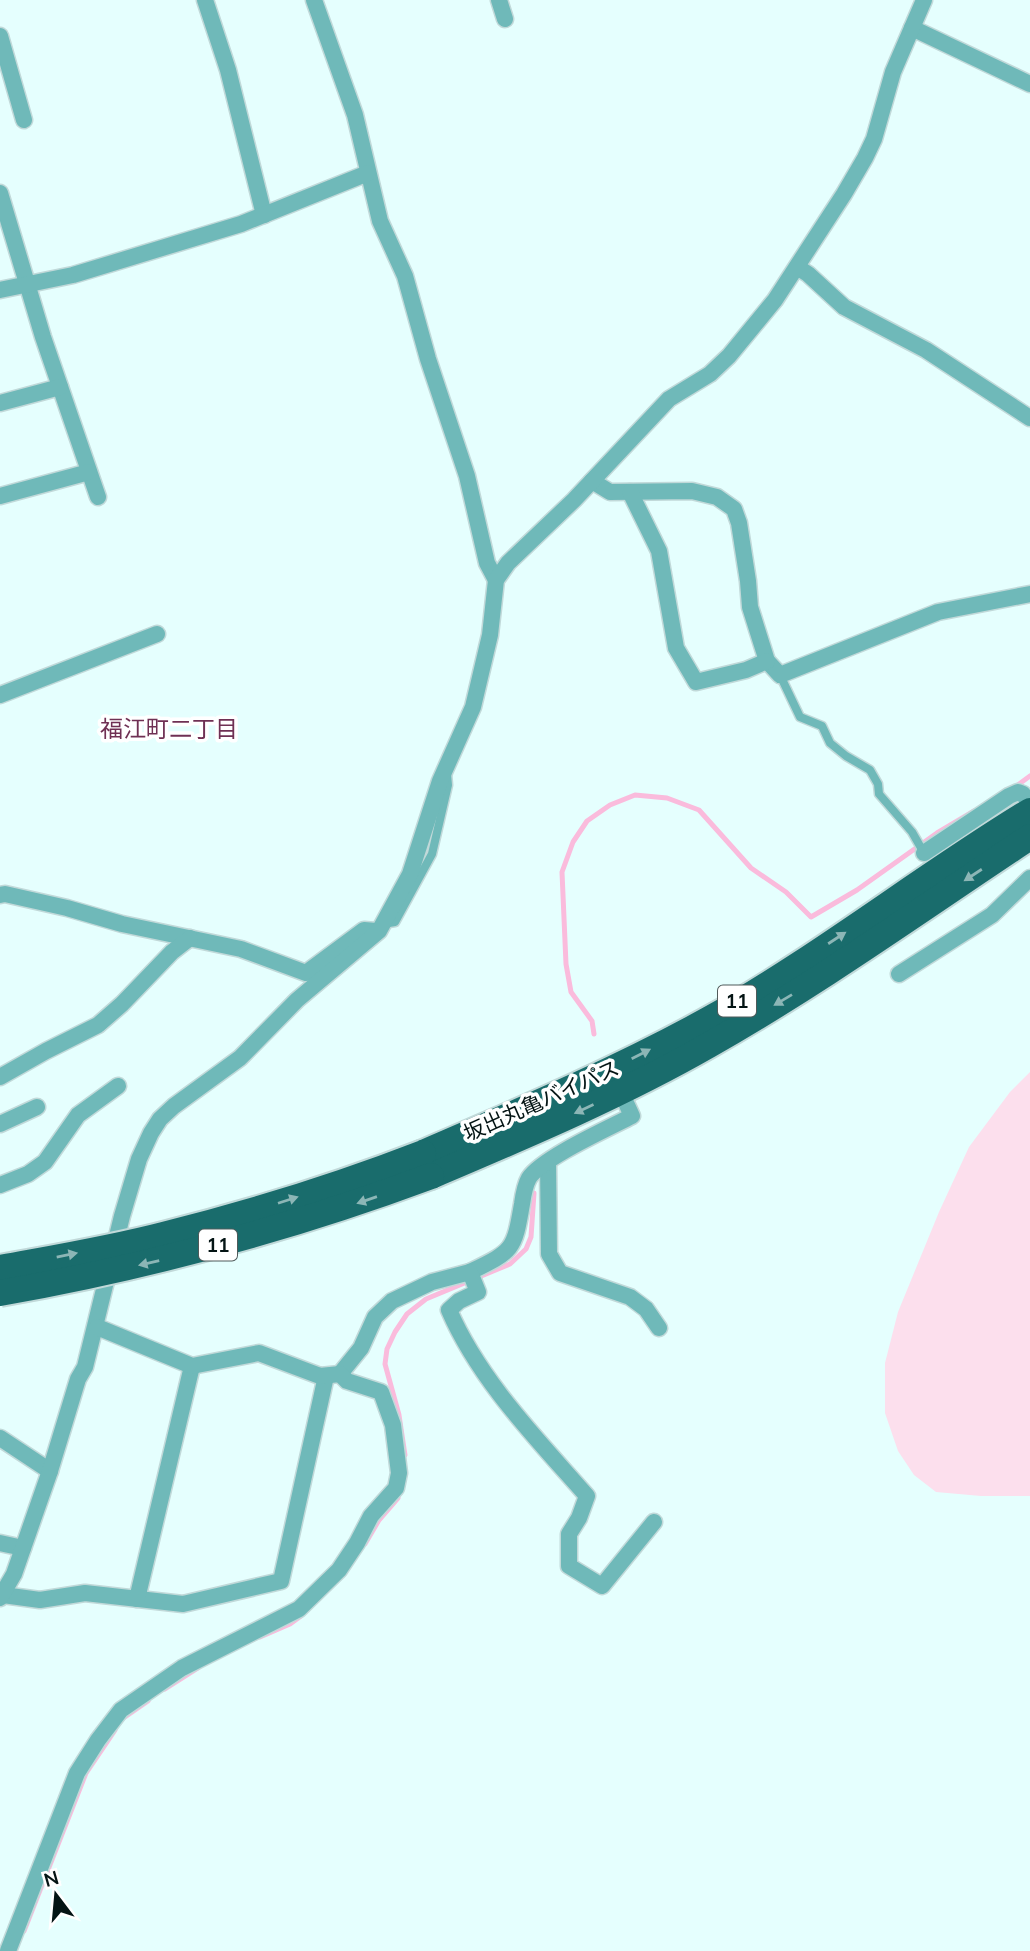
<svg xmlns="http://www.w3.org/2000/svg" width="1030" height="1951" viewBox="0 0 1030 1951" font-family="Mulish,'Noto Sans JP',sans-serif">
<rect width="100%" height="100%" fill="#e5fffe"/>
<polygon fill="#fcdfed" points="1030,1072 1030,1496 981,1496 936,1492 914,1475 898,1451 885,1413 885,1363 898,1312 939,1212 969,1147 1010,1092"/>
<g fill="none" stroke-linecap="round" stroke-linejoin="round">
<g stroke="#fabbdc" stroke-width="5">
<polyline points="1015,787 1030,776"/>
<polyline points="594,1034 592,1021 571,992 566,964 562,872 573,842 587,821 610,805 635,795 667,798 699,810 751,868 786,892 811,917 857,890 937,833 974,811"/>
<polyline points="405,1455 399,1415 385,1364 387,1349 395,1332 407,1314 426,1299 510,1264 526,1249 531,1237 534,1193"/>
<polyline points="365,1544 379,1520 398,1498"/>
<polyline points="260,1637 290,1624 301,1616"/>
<polyline points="165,1689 198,1668"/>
<polyline points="122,1719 148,1701"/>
<polyline points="24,1931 86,1773 115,1730"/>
</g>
<defs>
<g id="service">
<polyline points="780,675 800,717 822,726 830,743 846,756 870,770 878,784 879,794 912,832 924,853"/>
<polyline points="383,924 395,922 432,854 448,785 447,774"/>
</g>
<g id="minor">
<polyline points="205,0 228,70 264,215"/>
<polyline points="314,0 355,115 380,221 405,276 428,359 467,476 487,563 496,580"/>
<polyline points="499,0 505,19"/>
<polyline points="912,28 1030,84"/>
<polyline points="0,36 24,120"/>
<polyline points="0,193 43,337 98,497"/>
<polyline points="797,267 808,274 844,307 926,350 1030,418"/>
<polyline points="0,290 73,275 241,224 368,173"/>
<polyline points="0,403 60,387"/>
<polyline points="592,481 610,492 692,491 717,497 734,509 739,523 748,581 750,607 767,661 780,675 938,612 1030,594"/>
<polyline points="630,492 659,551 676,648 696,682 746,670 767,661"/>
<polyline points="0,496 89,472"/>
<polyline points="0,695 157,634"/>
<polyline points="924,853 1009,796 1018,792 1023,794 1030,804"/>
<polyline points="0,895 5,894 67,908 122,924 241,949 306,973 364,930 376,931"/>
<polyline points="899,974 992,915 1030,878"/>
<polyline points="0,1077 46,1051 98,1025 122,1004 172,952 190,938"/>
<polyline points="0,1124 37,1107"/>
<polyline points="548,1162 549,1254 560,1273 630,1297 646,1309 659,1328"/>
<polyline points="0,1185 28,1174 45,1162 78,1115 118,1086"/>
<path d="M470 1272C513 1251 514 1251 522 1204 523 1197 525 1185 529 1178 542 1158 609 1128 632 1116L621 1092"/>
<path d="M340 1374 361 1348 375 1317 392 1301 432 1282 470 1272 478 1292 459 1301 449 1310C479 1380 537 1439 587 1496L579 1518 569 1534V1566L602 1586 654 1522"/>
<polyline points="0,1438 50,1471"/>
<polyline points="0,1543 23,1548"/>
<polyline points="3,1595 40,1600 85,1593 183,1604 281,1581 326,1376"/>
<polyline points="0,1598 14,1574 50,1471 78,1379 85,1367 122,1216 139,1159 151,1133 160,1119 174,1106 240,1058 297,1000 379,931 410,874 440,781 473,707 490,635 496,580 508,563 574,500 669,399 710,374 729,356 775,300 844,194 865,158 874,139 893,72 924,0"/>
<polyline points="137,1599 192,1366"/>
<polyline points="8,1951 77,1773 98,1740 121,1710 182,1668 299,1609 339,1570 357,1543 371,1516 396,1488 399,1473 393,1425 381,1392 347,1381 340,1374 320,1376 259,1353 192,1366 97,1327"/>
</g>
<g id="trunk">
<path d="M423 1153C518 1112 615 1071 706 1021 818 959 921 877 1030 811"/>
<path d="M431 1176C525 1136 620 1096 709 1045 820 982 924 907 1030 837"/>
</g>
</defs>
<use href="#service" stroke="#c1d9d9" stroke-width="11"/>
<use href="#minor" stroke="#c1d9d9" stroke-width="19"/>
<use href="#trunk" stroke="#c1d9d9" stroke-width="30"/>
<use href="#service" stroke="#6fb9b9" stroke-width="8"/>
<use href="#minor" stroke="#6fb9b9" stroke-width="16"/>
<use href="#trunk" stroke="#196c6c" stroke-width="26"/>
<defs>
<g id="trunk-bridge">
<path d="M0 1268C54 1258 109 1249 163 1235 251 1213 338 1186 423 1153"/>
<path d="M0 1293C148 1267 291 1228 431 1176"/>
</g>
</defs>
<use href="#trunk-bridge" stroke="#c1d9d9" stroke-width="30" stroke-linecap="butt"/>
<use href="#trunk-bridge" stroke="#196c6c" stroke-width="26"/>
</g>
<defs><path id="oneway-solid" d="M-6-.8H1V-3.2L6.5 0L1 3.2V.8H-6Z" transform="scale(1.75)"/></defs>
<g fill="#8cb6b6">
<use href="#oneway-solid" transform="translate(973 875) rotate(147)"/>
<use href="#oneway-solid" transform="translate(837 938) rotate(-33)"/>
<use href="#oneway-solid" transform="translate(783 1000) rotate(149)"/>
<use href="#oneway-solid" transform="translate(641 1054) rotate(-27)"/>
<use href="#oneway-solid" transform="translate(584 1109) rotate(155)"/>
<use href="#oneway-solid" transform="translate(288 1200) rotate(-18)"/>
<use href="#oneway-solid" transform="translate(367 1200) rotate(161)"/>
<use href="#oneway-solid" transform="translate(67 1255) rotate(-11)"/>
<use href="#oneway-solid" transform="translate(149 1263) rotate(167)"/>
</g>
<g text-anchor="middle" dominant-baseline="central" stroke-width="7" stroke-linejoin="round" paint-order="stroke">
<g fill="#fff" stroke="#4f5a5a" stroke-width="2">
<rect x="718" y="985.5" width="38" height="31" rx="5"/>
<rect x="199" y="1229.5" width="38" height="31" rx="5"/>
</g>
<g font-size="19" font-weight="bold" fill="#041414">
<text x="737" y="1001">11</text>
<text x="218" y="1245">11</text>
</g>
<g font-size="21" fill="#041414" stroke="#fff">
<text transform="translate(541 1100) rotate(-24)">坂出丸亀バイパス</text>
</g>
<g font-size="23" fill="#6f3054" stroke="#fff">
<text x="169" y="728">福江町二丁目</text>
</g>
</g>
<g transform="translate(56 1895) rotate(344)" stroke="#ffffff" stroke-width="5" paint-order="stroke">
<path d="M0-5L12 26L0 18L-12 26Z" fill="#041414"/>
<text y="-10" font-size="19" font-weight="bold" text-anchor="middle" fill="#041414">N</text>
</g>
</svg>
